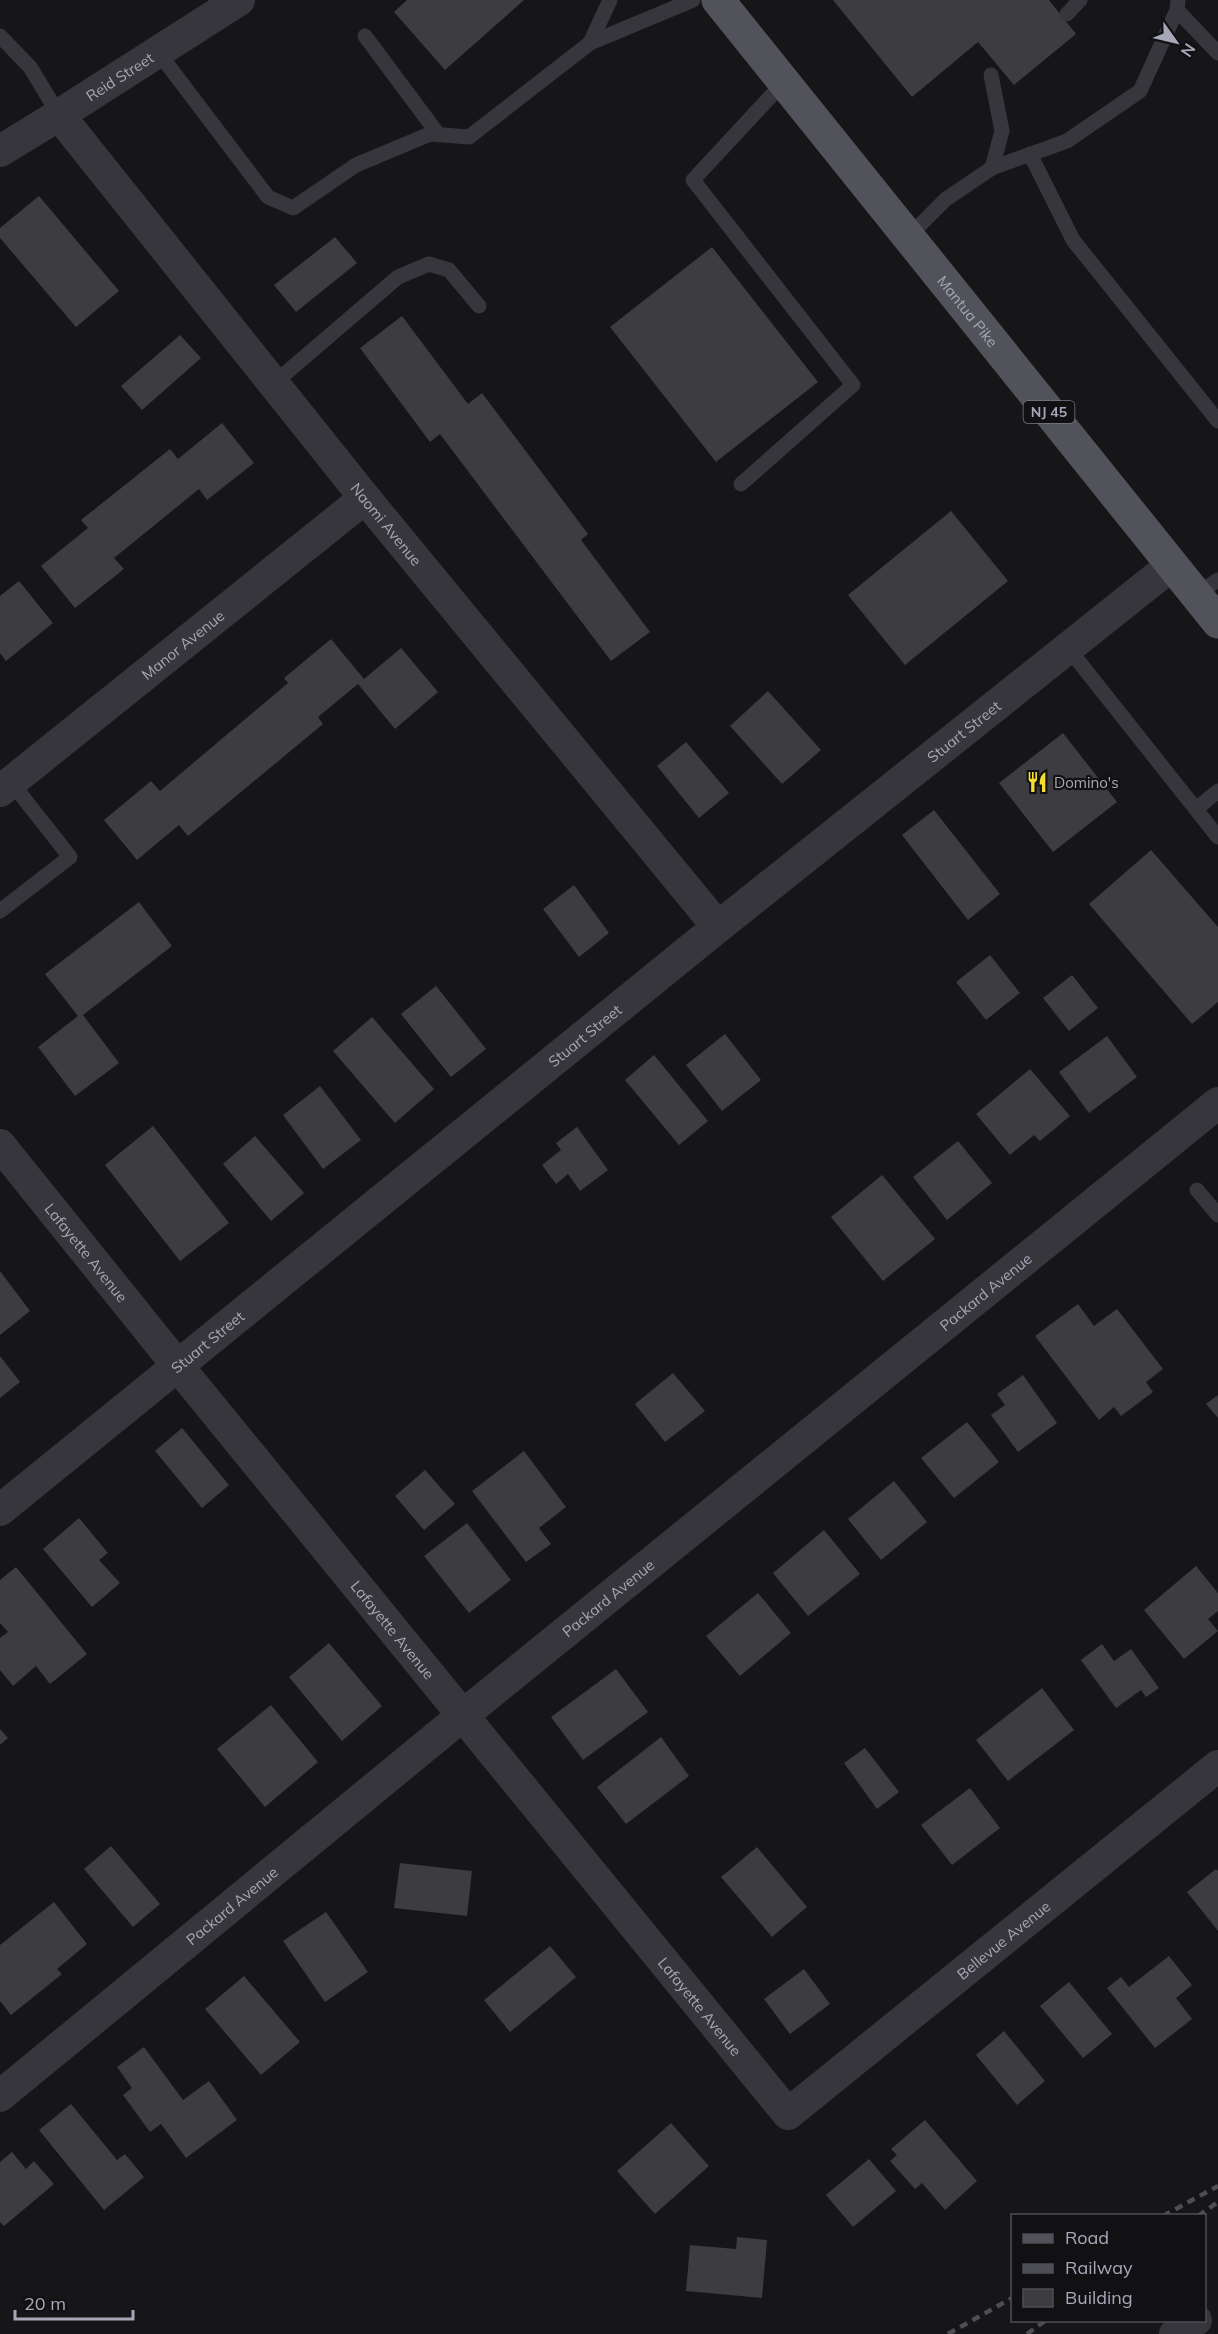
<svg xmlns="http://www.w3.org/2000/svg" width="1218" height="2334" viewBox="0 0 1218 2334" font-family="Mulish,sans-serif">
<rect width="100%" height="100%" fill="#161517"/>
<g fill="#3d3c41">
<polygon points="407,0 524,0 445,70 394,12"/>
<polygon points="833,0 1049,0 1076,34 1014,85 978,42 912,97"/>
<polygon points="39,196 119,291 76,327 0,238 0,228"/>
<polygon points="335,237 357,263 296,312 274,285"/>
<polygon points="712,247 818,382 716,462 610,327"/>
<polygon points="402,316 468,404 482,393 588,534 581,540 650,632 611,661 440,434 430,442 360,348"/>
<polygon points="180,335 201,358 142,410 121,386"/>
<polygon points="222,423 254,463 207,500 199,489 114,558 124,569 75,608 41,566 88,528 81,520 170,449 178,459"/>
<polygon points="951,511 1008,581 905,665 848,595"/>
<polygon points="19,581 53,623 6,661 0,653 0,596"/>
<polygon points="331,639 364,679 401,648 438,692 395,729 358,684 318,717 323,724 188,836 179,825 137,860 104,820 151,781 160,791 288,683 284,678"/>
<polygon points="768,691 821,750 782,784 730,726"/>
<polygon points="1063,733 1117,802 1053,852 999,783"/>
<polygon points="686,742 729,793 699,818 657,766"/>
<polygon points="934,810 1000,894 968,920 902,835"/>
<polygon points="1151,850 1218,927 1218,1002 1192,1024 1089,904"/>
<polygon points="574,885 609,933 579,957 543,909"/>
<polygon points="139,902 172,946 83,1015 119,1063 75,1096 38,1047 78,1016 45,974"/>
<polygon points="990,955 1020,993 986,1020 956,982"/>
<polygon points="1072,975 1098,1008 1069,1031 1043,998"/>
<polygon points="436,986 486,1049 451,1077 401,1014"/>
<polygon points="372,1017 434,1089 395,1123 333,1051"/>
<polygon points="725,1034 761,1080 722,1111 686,1065"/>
<polygon points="1107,1036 1137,1077 1089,1113 1059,1072"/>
<polygon points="654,1055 708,1121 679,1145 625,1080"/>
<polygon points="1030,1069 1070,1116 1040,1141 1034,1135 1010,1155 976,1114"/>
<polygon points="320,1086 361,1140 323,1169 283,1115"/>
<polygon points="153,1126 229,1223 180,1261 105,1165"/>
<polygon points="577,1127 608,1170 580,1191 568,1174 556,1184 542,1165 561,1150 556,1143"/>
<polygon points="255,1136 304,1193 271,1221 223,1164"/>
<polygon points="958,1141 992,1183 947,1220 913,1177"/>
<polygon points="882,1175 935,1239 883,1281 831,1217"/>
<polygon points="0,1271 30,1311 0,1335"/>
<polygon points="1078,1304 1094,1326 1117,1309 1163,1369 1146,1382 1153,1392 1121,1416 1114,1407 1099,1420 1035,1336"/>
<polygon points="0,1356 20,1382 0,1398"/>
<polygon points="673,1373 705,1411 665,1442 635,1404"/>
<polygon points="1023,1375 1057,1423 1018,1452 991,1415 1005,1405 997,1394"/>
<polygon points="1218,1395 1218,1418 1206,1404"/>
<polygon points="967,1422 999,1462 954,1498 921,1458"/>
<polygon points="182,1428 229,1485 202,1508 155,1451"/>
<polygon points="524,1451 566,1507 539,1528 551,1544 526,1562 472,1491"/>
<polygon points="425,1470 455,1504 424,1530 395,1496"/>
<polygon points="894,1481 927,1522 881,1560 848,1519"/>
<polygon points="79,1518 108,1553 99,1560 120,1583 92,1607 43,1549"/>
<polygon points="467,1523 511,1580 469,1613 424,1556"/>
<polygon points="824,1530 860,1574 808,1616 773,1573"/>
<polygon points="1196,1566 1218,1593 1218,1611 1208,1619 1218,1631 1184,1659 1144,1610"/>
<polygon points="16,1567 87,1654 50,1684 36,1666 13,1686 0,1670 0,1638 8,1632 0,1623 0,1580"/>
<polygon points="758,1593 791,1633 740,1676 706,1636"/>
<polygon points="329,1643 382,1706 342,1741 289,1677"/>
<polygon points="1102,1644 1114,1661 1131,1649 1159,1688 1146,1697 1141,1690 1116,1708 1081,1660"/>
<polygon points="616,1669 648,1712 583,1760 551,1717"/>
<polygon points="1042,1688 1074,1730 1008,1781 976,1740"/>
<polygon points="271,1705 318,1762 265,1807 217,1749"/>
<polygon points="0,1729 8,1738 0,1745"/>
<polygon points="661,1737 689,1776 626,1824 597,1787"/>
<polygon points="865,1748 899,1792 877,1809 844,1763"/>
<polygon points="970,1788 1000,1828 952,1865 921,1825"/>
<polygon points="111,1846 160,1904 133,1927 84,1869"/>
<polygon points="757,1847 807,1907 772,1937 721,1877"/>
<polygon points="400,1863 472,1871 467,1916 394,1908"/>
<polygon points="1216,1869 1218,1871 1218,1931 1187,1892"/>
<polygon points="54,1902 87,1944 57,1969 62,1974 11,2015 0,2001 0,1945"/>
<polygon points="326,1912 368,1972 325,2002 283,1941"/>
<polygon points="550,1946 576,1977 510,2032 484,2000"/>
<polygon points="1169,1956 1192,1985 1176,1998 1192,2019 1155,2048 1107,1988 1121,1977 1129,1987"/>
<polygon points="804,1969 830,2004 790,2034 764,1999"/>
<polygon points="244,1976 300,2042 261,2075 205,2009"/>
<polygon points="1069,1982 1112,2034 1083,2058 1040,2006"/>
<polygon points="1004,2031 1045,2081 1017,2105 976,2055"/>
<polygon points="144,2047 183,2100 209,2081 237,2120 186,2158 161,2124 150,2132 123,2095 132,2088 117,2067"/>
<polygon points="71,2104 117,2160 125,2154 144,2177 104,2210 39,2130"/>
<polygon points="925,2120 977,2181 945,2210 922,2183 915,2189 890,2161 897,2155 891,2149"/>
<polygon points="671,2123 709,2166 655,2214 617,2171"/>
<polygon points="12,2152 26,2169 34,2161 54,2184 4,2226 0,2222 0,2162"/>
<polygon points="869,2159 896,2191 853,2227 826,2195"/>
<polygon points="737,2237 767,2240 762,2298 686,2291 690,2245 736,2249"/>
</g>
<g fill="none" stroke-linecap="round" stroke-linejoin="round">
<g stroke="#37363c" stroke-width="15">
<polyline points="1177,10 1218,53"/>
<polyline points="1067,14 1080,0"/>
<polyline points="0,36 30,67 59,115"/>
<polyline points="365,36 438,134"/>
<polyline points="590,43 610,0"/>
<polyline points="158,52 268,197 293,208 356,165 430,134 469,137 590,43 693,0"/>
<polyline points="991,75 1002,131 992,168"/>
<polyline points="1030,154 1073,240 1218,421"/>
<polyline points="908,237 946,199 992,168 1067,141 1140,91 1177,10 1178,0"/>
<polyline points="273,384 398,277 429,264 449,270 479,306"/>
<polyline points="741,484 853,385 693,180 784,82"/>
<polyline points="1196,595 1218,580"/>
<polyline points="1068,648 1218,837"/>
<polyline points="1196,809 1218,791"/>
<polyline points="0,911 70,857 11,782"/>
<polyline points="1197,1190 1218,1215"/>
</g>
<g stroke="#37363c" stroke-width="32">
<path id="s1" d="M59 115 365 498 718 927"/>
<path id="s2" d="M0 151 59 115 239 0"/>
<path id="s3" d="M0 791 365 498"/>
<path id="s4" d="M0 1145 177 1365 788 2114 1218 1766"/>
<path id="s5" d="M0 1510 718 927 1172 565"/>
<path id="s6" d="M0 2096 462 1716 1218 1103"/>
<polyline points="1175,2334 1196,2320"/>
</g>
<path stroke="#52525b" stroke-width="33" id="s7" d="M718 0 1218 622"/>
<g stroke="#4d4d55" stroke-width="4.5" stroke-dasharray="8 6" stroke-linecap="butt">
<polyline points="1163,2216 1218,2186"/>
<polyline points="1198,2216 1218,2202"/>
<polyline points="948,2334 1012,2298"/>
<polyline points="1027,2334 1046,2320"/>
</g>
</g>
<defs>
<symbol id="restaurant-bare" viewBox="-9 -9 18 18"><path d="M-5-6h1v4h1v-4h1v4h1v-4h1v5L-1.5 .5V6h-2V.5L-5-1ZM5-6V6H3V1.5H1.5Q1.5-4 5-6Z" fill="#f4df30" stroke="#111012" stroke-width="2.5" paint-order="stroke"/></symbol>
</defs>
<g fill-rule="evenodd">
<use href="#restaurant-bare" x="1022" y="767" width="30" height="30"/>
</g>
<g text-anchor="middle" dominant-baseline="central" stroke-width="4.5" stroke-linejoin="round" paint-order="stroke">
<rect fill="#111012" stroke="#7a7a86" stroke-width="1.5" x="1023.5" y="401" width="51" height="22" rx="4.5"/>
<g font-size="14" font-weight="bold" fill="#a7a8b7">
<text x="1049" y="412">NJ 45</text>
</g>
<g font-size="15" fill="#a7a8b7" stroke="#111012">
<text stroke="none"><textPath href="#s2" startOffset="141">Reid Street</textPath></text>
<text stroke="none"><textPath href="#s7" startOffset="399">Mantua Pike</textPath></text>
<text stroke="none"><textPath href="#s1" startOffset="524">Naomi Avenue</textPath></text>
<text stroke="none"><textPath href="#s3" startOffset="234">Manor Avenue</textPath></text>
<text stroke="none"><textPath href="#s5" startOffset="1239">Stuart Street</textPath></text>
<text stroke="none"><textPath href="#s5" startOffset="753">Stuart Street</textPath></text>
<text stroke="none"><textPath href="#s4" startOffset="138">Lafayette Avenue</textPath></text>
<text stroke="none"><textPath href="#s6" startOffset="1272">Packard Avenue</textPath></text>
<text stroke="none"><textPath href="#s5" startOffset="267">Stuart Street</textPath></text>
<text stroke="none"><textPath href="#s6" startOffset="786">Packard Avenue</textPath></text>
<text stroke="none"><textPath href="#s4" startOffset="624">Lafayette Avenue</textPath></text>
<text stroke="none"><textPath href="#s6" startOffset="300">Packard Avenue</textPath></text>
<text stroke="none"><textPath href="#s4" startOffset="1526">Bellevue Avenue</textPath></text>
<text stroke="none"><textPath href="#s4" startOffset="1110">Lafayette Avenue</textPath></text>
</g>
<g font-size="15" fill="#a7a8b7" stroke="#111012" text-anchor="start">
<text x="1054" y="782">Domino's</text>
</g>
</g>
<rect x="1011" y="2214" width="195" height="108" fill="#111012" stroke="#4d4d54" stroke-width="1.5"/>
<rect x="1023" y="2234" width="30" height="9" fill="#52525b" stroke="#4d4d54" stroke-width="1.5"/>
<text x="1065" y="2244" font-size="18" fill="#a7a8b7">Road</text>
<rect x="1023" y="2264" width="30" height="9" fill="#4d4d55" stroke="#4d4d54" stroke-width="1.5"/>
<text x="1065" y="2274" font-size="18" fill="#a7a8b7">Railway</text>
<rect x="1023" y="2289" width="30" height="18" fill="#3d3c41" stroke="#4d4d54" stroke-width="1.5"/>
<text x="1065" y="2304" font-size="18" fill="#a7a8b7">Building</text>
<g transform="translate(1176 42) rotate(124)" stroke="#111012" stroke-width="4.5" paint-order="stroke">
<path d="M0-4.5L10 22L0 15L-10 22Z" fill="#a7a8b7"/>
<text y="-9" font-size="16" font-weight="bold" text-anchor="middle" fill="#a7a8b7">N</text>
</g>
<path d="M15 2310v9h118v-9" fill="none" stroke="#a7a8b7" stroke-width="3"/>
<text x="24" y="2310" font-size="18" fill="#a7a8b7" stroke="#111012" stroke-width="4.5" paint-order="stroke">20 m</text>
</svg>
